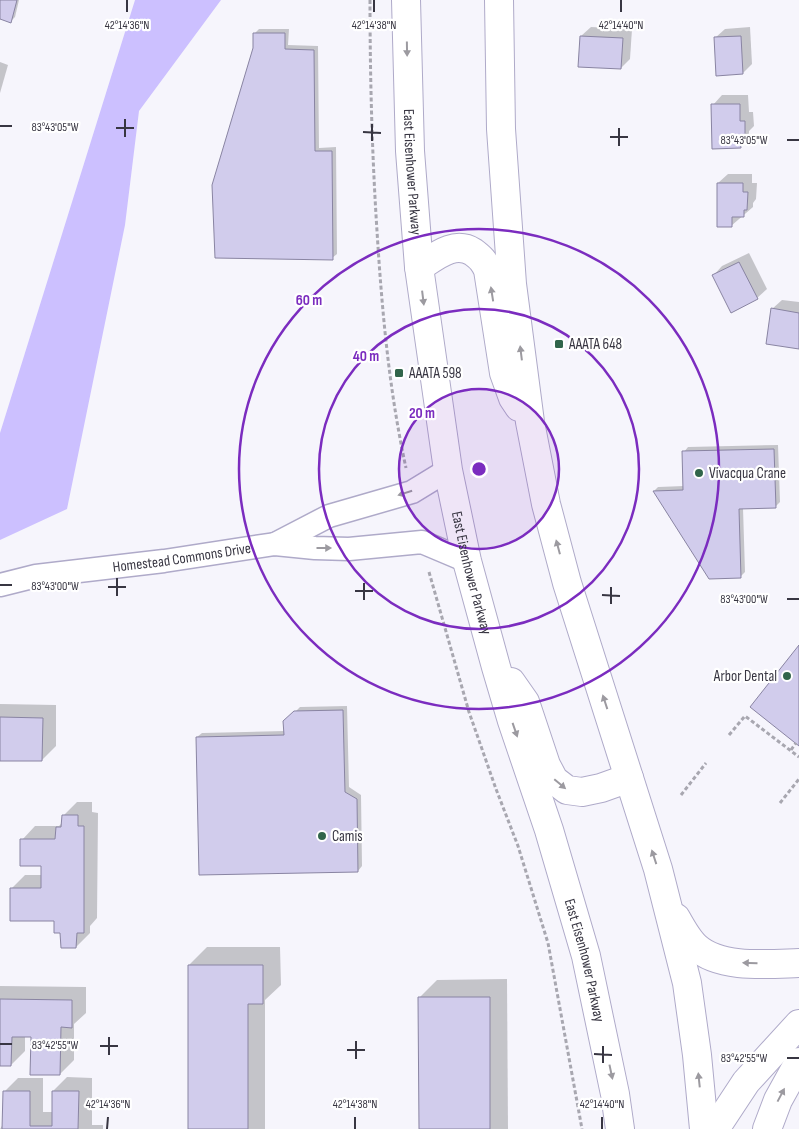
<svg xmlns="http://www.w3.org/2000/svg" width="799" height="1129" viewBox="0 0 799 1129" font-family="'Sofia Sans Condensed',sans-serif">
<rect width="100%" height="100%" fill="#f6f5fc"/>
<polygon fill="#ccc0ff" points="135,0 221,0 139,111 125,225 67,509 0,540 0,433"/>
<g fill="#0003">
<polygon points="0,0 19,0 15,17 11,21 0,18"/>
<polygon points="591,27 632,29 630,59 621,68 581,36"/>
<polygon points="750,27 752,64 743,73 715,38 725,29"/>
<polygon points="259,29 289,29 288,45 318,46 319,148 336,147 337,254 332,258 254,34"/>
<polygon points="0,62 8,65 0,93"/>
<polygon points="722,95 748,95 749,112 753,112 754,126 749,131 749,138 740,147 713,105"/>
<polygon points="728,174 752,174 752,183 757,183 756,199 753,203 753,207 731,226 718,183"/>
<polygon points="749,253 767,289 757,298 713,276 722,266"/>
<polygon points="782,300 799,302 799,348 772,309"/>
<polygon points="778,445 780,502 775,507 743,508 745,572 740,577 709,577 654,491 658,487 684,486 684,452 688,447"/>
<polygon points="0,704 56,705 56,746 42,760 0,759"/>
<polygon points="347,706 349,787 361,795 362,866 358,871 197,737 202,733 285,731 285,722 300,707"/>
<polygon points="77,802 92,802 92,812 98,813 97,918 90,926 90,933 76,947 62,932 55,919 11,889 25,875 42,875 42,865 22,840 35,826 59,826 63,822 63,816"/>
<polygon points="207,947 280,947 281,985 265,1000 265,1129 190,1129 189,965"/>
<polygon points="507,979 508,1129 420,1129 419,998 437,980"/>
<polygon points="0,986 86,987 86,1013 74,1024 74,1060 60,1074 32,1036 25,1036 25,1051 11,1065 0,1065"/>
<polygon points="67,1077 92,1078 92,1125 103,1125 103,1129 0,1129 4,1123 4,1092 18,1078 43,1078 43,1112 53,1112 53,1091"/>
</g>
<g fill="#d1ccec" stroke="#8984a2">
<polygon points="0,0 17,0 11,23 0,19"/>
<polygon points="253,33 285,33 285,49 314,50 315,151 332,151 333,260 215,258 212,185 253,48"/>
<polygon points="580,36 623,38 621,69 578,67"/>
<polygon points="741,36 743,74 716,76 714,37"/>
<polygon points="711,104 740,104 740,121 745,121 745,137 740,137 741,148 712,149"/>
<polygon points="717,183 743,183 743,192 748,192 747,210 744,210 744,217 732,217 732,227 717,227"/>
<polygon points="739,262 758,299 731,313 712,275"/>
<polygon points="771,308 799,313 799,349 766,344"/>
<polygon points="774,449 776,508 739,509 741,578 709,579 653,491 683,490 682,451"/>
<polygon points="799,645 799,746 750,707"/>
<polygon points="343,710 345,792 357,799 358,872 199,875 196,737 284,735 283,721 294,711"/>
<polygon points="0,717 43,718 42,761 0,761"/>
<polygon points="62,815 78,815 78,826 84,826 84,933 77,933 76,948 61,948 60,933 54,933 54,921 10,921 10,888 41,888 41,866 20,866 20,839 55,839 56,827 61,827"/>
<polygon points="188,965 263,965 263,1004 248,1004 248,1129 188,1129"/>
<polygon points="418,997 490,997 490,1129 419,1129"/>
<polygon points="0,999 72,1000 72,1028 61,1027 60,1075 30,1075 31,1037 12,1037 11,1066 0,1066"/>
<polygon points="3,1091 30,1091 30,1126 52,1126 52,1091 79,1091 78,1129 2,1129"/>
</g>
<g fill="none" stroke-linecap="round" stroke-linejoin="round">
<defs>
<g id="minor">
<polyline points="275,544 329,516 412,492 448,470"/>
<path id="s1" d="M0 585 36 576 164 561 275 544 315 548 349 549 422 542 467 561"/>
</g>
<g id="secondary">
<path id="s2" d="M406 0 410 151 419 267 448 470 467 561 496 667 512 721 549 830 586 956 615 1094 620 1129"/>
<polyline points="499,0 501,129 512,284 530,422 546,504 567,583 658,869 687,983 697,1055 704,1129"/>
<path d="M419 267C435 257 454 240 473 252 481 258 484 261 488 270L504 373 513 398 519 407"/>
<polyline points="511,682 525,702 546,765 554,780 567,790 582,792 601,788 629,778"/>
<path d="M676 918C681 927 688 940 696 947 720 969 768 964 799 963"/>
<polyline points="715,1129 746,1082 799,1024"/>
<polyline points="767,1129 778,1100 799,1062"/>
</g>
</defs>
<use href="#minor" stroke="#afaac9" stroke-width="25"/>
<use href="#secondary" stroke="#afaac9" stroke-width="30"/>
<g stroke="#a8a7b0" stroke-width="3" stroke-dasharray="4 2.5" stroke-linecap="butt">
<path d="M370 0C370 77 372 154 377 231 382 311 389 390 406 468"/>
<polyline points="429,572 469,712 496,789 518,846 548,943 582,1129"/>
<polyline points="729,735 745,716 799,757"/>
<polyline points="791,750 796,743"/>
<polyline points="681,795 706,763"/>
<polyline points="780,803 799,779"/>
</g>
<use href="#minor" stroke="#fff" stroke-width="22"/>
<use href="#secondary" stroke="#fff" stroke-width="28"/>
</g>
<defs><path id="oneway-solid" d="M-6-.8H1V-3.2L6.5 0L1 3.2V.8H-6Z" transform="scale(1.25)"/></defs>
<g fill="#9c9aa0">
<use href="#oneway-solid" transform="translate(407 49) rotate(89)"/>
<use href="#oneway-solid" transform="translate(492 294) rotate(-99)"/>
<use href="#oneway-solid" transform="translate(423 298) rotate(83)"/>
<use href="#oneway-solid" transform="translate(521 353) rotate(-97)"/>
<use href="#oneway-solid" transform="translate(405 493) rotate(162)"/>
<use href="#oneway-solid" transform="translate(558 547) rotate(-105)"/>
<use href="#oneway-solid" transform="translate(324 548)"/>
<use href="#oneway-solid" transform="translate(605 702) rotate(-108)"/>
<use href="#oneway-solid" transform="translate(515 730) rotate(71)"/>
<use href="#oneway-solid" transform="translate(560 784) rotate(40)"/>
<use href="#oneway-solid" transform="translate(654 857) rotate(-108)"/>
<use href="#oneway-solid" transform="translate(750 963) rotate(-178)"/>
<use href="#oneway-solid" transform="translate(611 1072) rotate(78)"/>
<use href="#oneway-solid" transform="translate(699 1080) rotate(-96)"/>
<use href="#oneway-solid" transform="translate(781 1095) rotate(-62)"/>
</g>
<path fill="none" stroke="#383642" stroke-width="2" d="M127 12V0M374 12V0M621 12V0M0 126H12M116 128H134M363 132 381 133M125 137V119M610 137H628M787 140H799M372 141V124M619 146V128M0 585H12M108 587H126M355 591H373M602 595 620 596M117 596V578M787 599H799M364 600V583M611 604V587M0 1044H12M100 1046H118M347 1050H365M594 1054 612 1055M109 1055V1037M787 1058H799M356 1059V1041M603 1063V1046M107 1129 108 1117M355 1129V1117M602 1129V1117"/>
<circle cx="479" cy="469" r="80" fill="#7b2cbf" fill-opacity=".12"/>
<g fill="none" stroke="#7b2cbf" stroke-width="2.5">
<circle cx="479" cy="469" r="80"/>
<circle cx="479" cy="469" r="160"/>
<circle cx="479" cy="469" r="240"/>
</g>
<g fill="#31654b" stroke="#fff" stroke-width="2">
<rect x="554" y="339" width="10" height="10" rx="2.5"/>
<rect x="394" y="368" width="10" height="10" rx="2.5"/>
<circle cx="699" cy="473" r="5"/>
<circle cx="787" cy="676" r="5"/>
<circle cx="322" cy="836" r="5"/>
</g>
<g text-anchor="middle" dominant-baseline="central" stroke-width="4.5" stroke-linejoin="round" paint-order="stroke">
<g font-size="15" fill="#383642" stroke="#fff">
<text stroke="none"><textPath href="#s2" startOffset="172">East Eisenhower Parkway</textPath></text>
<text stroke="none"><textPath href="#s1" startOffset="184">Homestead Commons Drive</textPath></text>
<text stroke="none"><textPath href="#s2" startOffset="578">East Eisenhower Parkway</textPath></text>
<text stroke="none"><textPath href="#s2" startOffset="982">East Eisenhower Parkway</textPath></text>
</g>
<g font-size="15" fill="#383642" stroke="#fff" text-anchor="start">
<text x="569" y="344">AAATA 648</text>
<text x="409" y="373">AAATA 598</text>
<text x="709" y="473">Vivacqua Crane</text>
<text x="777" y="676" text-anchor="end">Arbor Dental</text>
<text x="332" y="836">Camis</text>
</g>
</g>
<g font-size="12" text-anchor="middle" fill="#383642" stroke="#fff" stroke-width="4.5" stroke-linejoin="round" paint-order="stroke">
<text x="127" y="29">42°14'36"N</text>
<text x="374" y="29">42°14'38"N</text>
<text x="621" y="29">42°14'40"N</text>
<text x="55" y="131">83°43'05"W</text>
<text x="744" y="144">83°43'05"W</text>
<text x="55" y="590">83°43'00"W</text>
<text x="744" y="603">83°43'00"W</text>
<text x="55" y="1049">83°42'55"W</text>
<text x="744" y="1062">83°42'55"W</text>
<text x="108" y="1108">42°14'36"N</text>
<text x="355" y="1108">42°14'38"N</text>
<text x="602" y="1108">42°14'40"N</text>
</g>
<circle cx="479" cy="469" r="8" fill="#7b2cbf" stroke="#fff" stroke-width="2.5"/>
<g font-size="15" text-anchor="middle" font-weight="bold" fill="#7b2cbf" stroke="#fff" stroke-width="4.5" stroke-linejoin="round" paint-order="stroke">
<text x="309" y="305">60 m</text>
<text x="366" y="361">40 m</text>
<text x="422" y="418">20 m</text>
</g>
</svg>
